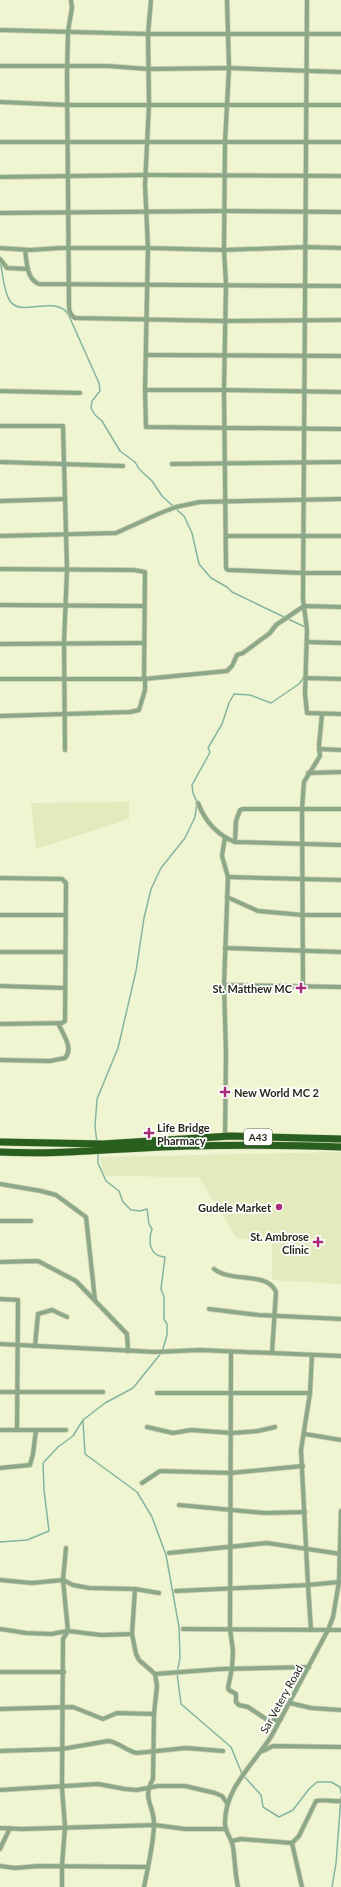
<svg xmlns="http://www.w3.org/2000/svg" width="341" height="1887" viewBox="0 0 341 1887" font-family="Lato,sans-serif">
<rect width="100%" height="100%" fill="#eff5d1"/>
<g fill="#e3eabe">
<polygon points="129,802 129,819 36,849 31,803"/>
<polygon points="341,1152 341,1284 272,1280 272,1238 237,1239 199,1177 104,1176 100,1157"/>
</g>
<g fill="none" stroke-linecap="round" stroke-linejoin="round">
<g stroke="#84b4a0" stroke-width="1.5">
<path d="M0 261C3 273 3 290 10 301 20 316 48 299 63 309 65 310 68 314 69 316L99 383 100 391 92 401 91 408 95 415 102 421 120 451 135 462 139 469 152 481 162 496 184 516 192 533 199 564 211 578 227 587 232 592 305 627"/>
<polyline points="97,1142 95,1127 97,1099 118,1048 136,971 144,918 151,889 161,868 185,838 195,817 197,802 193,793 192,785 208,756 210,752 208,748 222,724 229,703 234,694 250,695 271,703 299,684 304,677"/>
<polyline points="83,1421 85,1454 137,1492 152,1517 166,1555 179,1627 180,1658 177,1673 181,1704 231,1747 242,1774 261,1795 263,1807 279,1817 293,1810 309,1789 317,1782 331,1782 340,1787 341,1793"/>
<path d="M0 1542 27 1540 49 1531 44 1490 43 1463 58 1447 73 1436 83 1420 105 1403 133 1388 162 1352 167 1335V1324L164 1319V1297L161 1289 165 1257C149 1256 148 1241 152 1229L149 1224 147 1209 140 1211 131 1210 123 1202 119 1191 106 1181 98 1163V1153"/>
<polyline points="332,1887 336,1863 341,1797"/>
</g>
<defs>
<g id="minor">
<path d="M71 0 72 8 68 31 67 76 69 304C69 310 69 314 75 318L225 321 341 320"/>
<polyline points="151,0 148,34 149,104 145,185 148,248 145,390 146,427 341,429"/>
<polyline points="227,0 229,68 225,142 224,250 226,284 224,390 226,568 228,570 303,573 341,573"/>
<polyline points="307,0 303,599 307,630 305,694 307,713 341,714"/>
<polyline points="0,30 148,34 341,34"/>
<polyline points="0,66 108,66 148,69 229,68 341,72"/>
<polyline points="0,102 68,105 341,105"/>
<polyline points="0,142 341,142"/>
<polyline points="0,177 146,175 341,176"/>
<polyline points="0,213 225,211 341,212"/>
<polyline points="0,248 30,250 60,248 148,248 224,250 306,247 341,248"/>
<path d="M25 250C27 261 26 279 39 284L341 286"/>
<polyline points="0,259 7,268 28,269"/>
<polyline points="146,355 341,356"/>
<polyline points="145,390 224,390 341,392"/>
<polyline points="0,391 80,393"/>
<polyline points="0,426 63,426 67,569 64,642 65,750"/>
<polyline points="0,462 123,466"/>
<polyline points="172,464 341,462"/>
<polyline points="0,501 65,499"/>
<polyline points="0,536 116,533 158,514 176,507 200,502 341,499"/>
<polyline points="226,536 341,536"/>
<polyline points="0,569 134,570 145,572 144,679"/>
<polyline points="0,605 143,606"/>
<polyline points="307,642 341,643"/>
<polyline points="0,644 143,643"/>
<polyline points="305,678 341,679"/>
<polyline points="0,679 144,679 227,671 232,666 237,655 243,653 270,633 276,625 304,606 341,607"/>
<polyline points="0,716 130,712 139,710 145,690 145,679"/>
<polyline points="319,749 341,750"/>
<polyline points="308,773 341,772"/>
<path d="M198 803C205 821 217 835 235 842L341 845"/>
<polyline points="225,837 222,856 228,877 224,985 226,1053 225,1137"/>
<polyline points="235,842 236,821 240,810 243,809 341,809"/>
<polyline points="228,877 341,880"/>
<polyline points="0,878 62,879 66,883 65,1021 62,1023 0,1024"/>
<polyline points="227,897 258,911 303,915 341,915"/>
<polyline points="0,915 65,915"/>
<polyline points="225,948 341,952"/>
<polyline points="0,952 65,952"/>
<polyline points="224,985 341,987"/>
<polyline points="303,985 302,809 304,782 320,756 319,745 322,714"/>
<polyline points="0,986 65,988"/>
<path d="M0 1060 50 1061 65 1058C74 1049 63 1034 58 1023"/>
<polyline points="0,1184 41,1191 56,1195 86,1217 95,1300"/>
<polyline points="0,1221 31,1221"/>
<polyline points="0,1262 38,1261 76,1281 127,1334 128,1351"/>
<path d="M214 1269C231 1283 268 1271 276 1292L272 1353"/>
<polyline points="0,1299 18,1300 17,1430"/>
<polyline points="209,1309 259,1315 341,1319"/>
<polyline points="0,1344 156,1352 200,1350 341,1356"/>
<polyline points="35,1346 38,1314 52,1310 67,1317"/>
<polyline points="231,1352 230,1629 233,1651 232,1668 228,1688 229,1690 236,1694 236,1702 239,1705 248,1707 269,1721 281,1719"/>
<polyline points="0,1392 103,1392"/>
<polyline points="157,1393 310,1393"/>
<polyline points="147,1427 173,1433 191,1430 232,1433 258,1431 275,1427"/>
<polyline points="0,1430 66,1430"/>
<polyline points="305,1434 341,1440"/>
<polyline points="0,1468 30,1465 33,1454 36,1430"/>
<polyline points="142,1483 160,1471 231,1473 303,1466"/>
<polyline points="179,1505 265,1513 305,1512"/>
<polyline points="169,1553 267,1543 341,1554"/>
<polyline points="0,1580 32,1583 63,1580 73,1585 89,1588 135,1589 159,1593"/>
<path d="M135 1589 132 1634 136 1654 139 1660 155 1674 157 1686 154 1714 153 1779C141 1800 155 1805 154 1826 153 1846 148 1867 144 1887"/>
<polyline points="176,1591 308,1585 301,1450 310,1393 312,1355"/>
<polyline points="0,1629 26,1633 51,1634 68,1631 101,1635 132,1634"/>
<polyline points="183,1629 341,1630"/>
<polyline points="311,1630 308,1585 339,1582"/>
<polyline points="0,1672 64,1672"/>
<polyline points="155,1674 221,1669 309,1667"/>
<polyline points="290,1703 311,1708 341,1710"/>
<polyline points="0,1709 73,1707 103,1719 117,1713 154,1714"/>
<path d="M0 1751 62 1749 108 1741C119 1742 126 1751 137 1753L186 1748 223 1751"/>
<polyline points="263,1751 273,1746 341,1747"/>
<polyline points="0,1790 98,1784 125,1789 137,1790 158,1786 185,1786 215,1793 222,1796 227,1803"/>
<polyline points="0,1828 22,1829 155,1825 185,1829 226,1829"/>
<polyline points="232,1841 241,1839 292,1843 302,1887"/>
<path d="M292 1843 299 1836 316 1801C325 1799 332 1802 341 1801"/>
<polyline points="0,1849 10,1828"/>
<polyline points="0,1866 15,1868 38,1866 148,1867"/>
<polyline points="62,1887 62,1866 65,1827 62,1788 63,1639 68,1631 63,1580 66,1548"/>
<path d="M238 1887C235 1874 235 1860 233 1847 232 1839 225 1832 225 1824 224 1788 255 1763 272 1735L328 1630 333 1617 339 1582 341 1511"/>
</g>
<g id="trunk">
<polyline points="0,1142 103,1144 231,1136 341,1139"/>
<path d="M0 1152C62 1155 124 1148 186 1146 237 1145 289 1145 341 1147"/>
</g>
</defs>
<use href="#minor" stroke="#cbd0b0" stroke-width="5.5"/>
<use href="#trunk" stroke="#cbd0b0" stroke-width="8"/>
<use href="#minor" stroke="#8da888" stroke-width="4"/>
<use href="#trunk" stroke="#285f1e" stroke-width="7"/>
</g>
<g fill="#a92a79" stroke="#fff" stroke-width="1.5">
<path d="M299 982h4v4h4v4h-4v4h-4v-4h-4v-4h4z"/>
<path d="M223 1086h4v4h4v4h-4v4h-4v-4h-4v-4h4z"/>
<path d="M147 1127h4v4h4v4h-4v4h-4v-4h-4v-4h4z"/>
<circle cx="279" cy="1207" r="4"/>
<path d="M316 1236h4v4h4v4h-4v4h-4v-4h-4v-4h4z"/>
</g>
<g text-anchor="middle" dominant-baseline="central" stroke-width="3.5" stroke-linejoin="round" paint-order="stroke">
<rect fill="#fff" stroke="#67685f" stroke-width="1" x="244" y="1129" width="28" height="16" rx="3"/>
<g font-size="10" font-weight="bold" fill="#26281b">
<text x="258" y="1137">A43</text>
</g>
<g font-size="11" font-weight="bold" fill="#26281b" stroke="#fff" text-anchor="end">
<text x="292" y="988">St. Matthew MC</text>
<text x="234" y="1092" text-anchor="start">New World MC 2</text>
<text x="157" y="1127" text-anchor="start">Life Bridge<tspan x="157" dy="13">Pharmacy</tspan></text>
<text x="271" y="1207">Gudele Market</text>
<text x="309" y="1236">St. Ambrose<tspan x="309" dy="13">Clinic</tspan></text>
</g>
<g font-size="11" fill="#26281b" stroke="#fff">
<text transform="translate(281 1699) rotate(-61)">Sar Vetery Road</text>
</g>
</g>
</svg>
